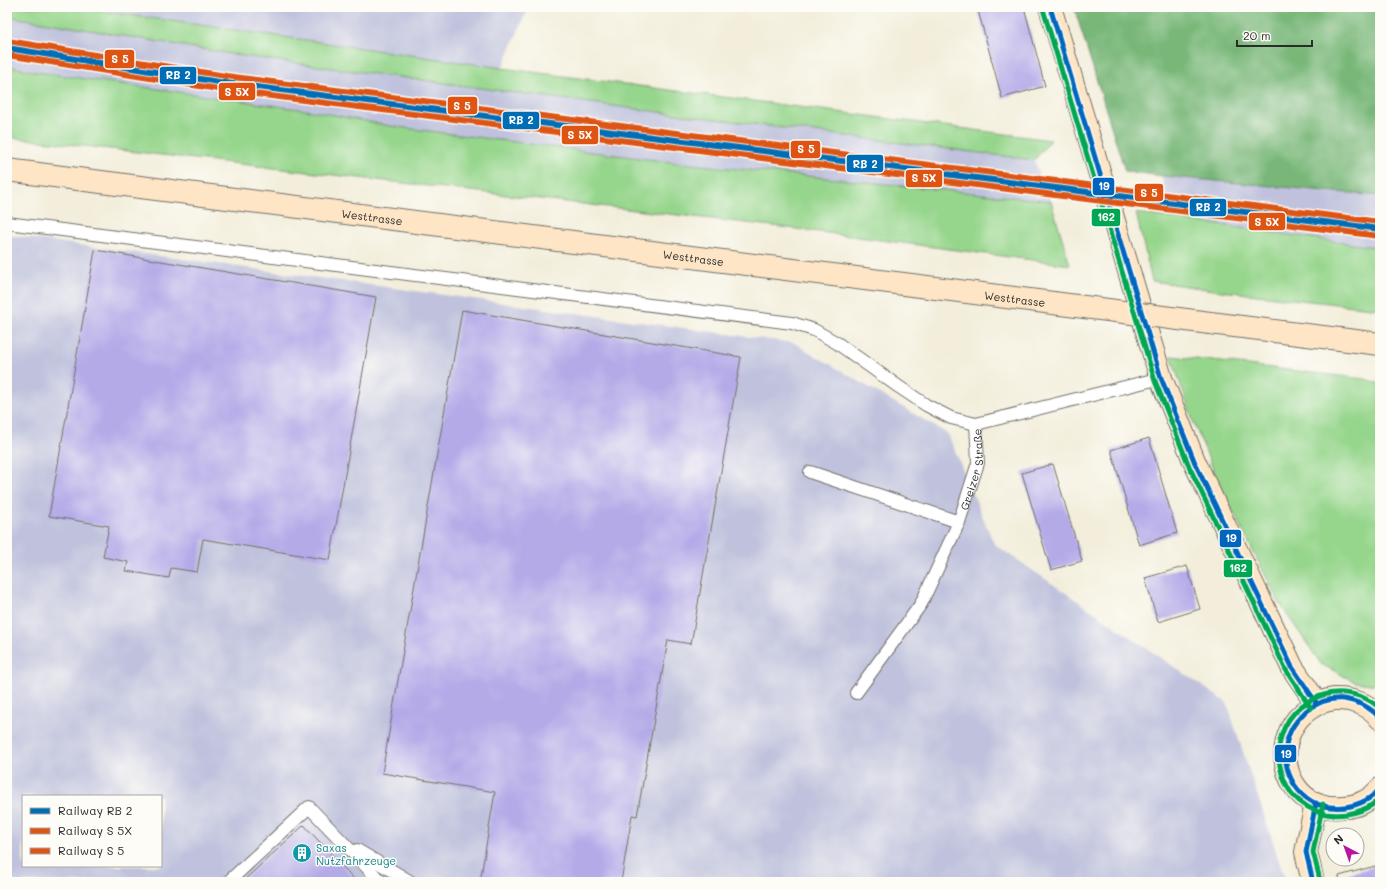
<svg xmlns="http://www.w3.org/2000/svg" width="1387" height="889" viewBox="0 0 1387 889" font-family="Mali,sans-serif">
<rect width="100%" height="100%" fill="#fdfcf7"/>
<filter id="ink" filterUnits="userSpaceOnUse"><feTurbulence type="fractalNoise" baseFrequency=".025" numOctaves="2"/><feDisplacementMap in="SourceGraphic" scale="8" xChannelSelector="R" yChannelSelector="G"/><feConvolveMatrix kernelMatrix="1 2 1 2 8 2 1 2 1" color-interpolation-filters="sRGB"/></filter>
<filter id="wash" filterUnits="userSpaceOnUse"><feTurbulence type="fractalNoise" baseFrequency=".012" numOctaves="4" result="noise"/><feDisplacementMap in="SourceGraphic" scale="16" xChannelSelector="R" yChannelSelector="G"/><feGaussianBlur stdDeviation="0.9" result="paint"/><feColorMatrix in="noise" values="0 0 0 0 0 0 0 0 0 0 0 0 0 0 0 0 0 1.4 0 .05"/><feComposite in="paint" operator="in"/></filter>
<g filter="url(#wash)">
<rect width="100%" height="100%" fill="#f3eedb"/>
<g fill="#c0c2dd" fill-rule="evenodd">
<polygon points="73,7 529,7 502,68"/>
<polygon points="7,16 243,56 621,107 1034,160 1051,201 670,162 390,126 319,112 37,72 7,66"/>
<polygon points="1162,176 1380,196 1380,248 1170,218"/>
<path d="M7 235 794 343 948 434 994 544 1227 703 1286 882H7ZM23 796H161V866H23Z"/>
</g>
<g fill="#96d68c" stroke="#60805c">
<polygon points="7,7 73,7 502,68 1051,140 1034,160 621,107 243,56 7,16"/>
<polygon points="7,66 37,72 319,112 390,126 670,162 1051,201 1070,265 789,228 7,137"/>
<polygon points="1136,213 1380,248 1380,309 1213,290 1152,281"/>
<polygon points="1171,356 1365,379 1380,384 1380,683 1378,685 1355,682 1321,664 1280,604 1220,486 1193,421"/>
</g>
<polygon fill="#78b778" stroke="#527152" points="1074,7 1380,7 1380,196 1162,176 1125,171"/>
<g id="blocks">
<g fill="#b4aae8">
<polygon points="977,7 1024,7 1045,86 1002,98"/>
<polygon points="95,250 376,297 330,560 203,539 197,572 171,568 169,578 126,571 128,562 103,557 109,526 49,516"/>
<polygon points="462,310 741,357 691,644 668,640 637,816 632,815 621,882 480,882 495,792 382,773"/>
<polygon points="1149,438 1177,533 1139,545 1111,450"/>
<polygon points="1053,464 1082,561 1051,570 1022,473"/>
<polygon points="1187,566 1200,609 1158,622 1145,578"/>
<polygon points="304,825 357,882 242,882"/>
<polygon points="1375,866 1379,882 1340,882 1339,876"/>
</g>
</g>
</g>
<g filter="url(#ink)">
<use href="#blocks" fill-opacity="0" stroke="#716f69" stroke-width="1"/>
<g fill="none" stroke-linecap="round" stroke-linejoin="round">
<defs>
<g id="lane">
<polyline points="7,223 792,323 814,330 837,343 899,387 926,405 951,418 976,424 1161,378"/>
<path id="s1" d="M810 472 959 522 978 463 976 424"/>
<polyline points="856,693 921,604 959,522"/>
<polyline points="357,850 411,882"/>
<polyline points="228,882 309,807 381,882"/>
</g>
<g id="secondary">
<polyline points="1050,7 1161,378 1195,463 1292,667 1317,704"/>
<path id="s2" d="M7 170 1053 303"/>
<polyline points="1210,323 1380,344"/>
<path d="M1380 718C1370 704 1350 698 1334 699 1325 700 1316 704 1309 709 1275 731 1278 787 1316 804 1325 807 1334 808 1343 807 1357 807 1371 800 1380 789"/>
<polyline points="1313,882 1306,852 1316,803"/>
</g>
</defs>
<use href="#lane" stroke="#716f69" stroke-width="14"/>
<use href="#secondary" stroke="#716f69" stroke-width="24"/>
<use href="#lane" stroke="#fff" stroke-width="12"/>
<use href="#secondary" stroke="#fde5c5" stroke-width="22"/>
<defs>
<polyline id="secondary-bridge" points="1053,303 1210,323"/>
</defs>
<use href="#secondary-bridge" stroke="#716f69" stroke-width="24" stroke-linecap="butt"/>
<use href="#secondary-bridge" stroke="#fde5c5" stroke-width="22"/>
<defs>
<g id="bus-1">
<polyline points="1050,7 1161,378 1195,463 1292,667 1317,704"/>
<path d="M1380 718C1370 707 1358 701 1343 699 1329 698 1316 703 1306 711 1300 717 1294 723 1291 730 1275 762 1295 804 1330 807 1350 809 1367 803 1380 789"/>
<polyline points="1313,882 1306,852 1316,803"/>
</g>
<g id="bus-2">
<polyline points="1043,9 1155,381 1189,466 1286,670 1311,708"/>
<path d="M1380 708C1335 670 1269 708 1280 766 1282 776 1286 786 1292 794 1301 804 1312 811 1326 814 1345 817 1365 812 1380 799"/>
<polyline points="1320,880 1313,852 1323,804"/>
</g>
</defs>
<use href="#bus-1" stroke="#fdfcf7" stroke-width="8"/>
<use href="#bus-2" stroke="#fdfcf7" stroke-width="8"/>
<use href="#bus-1" stroke="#0065bd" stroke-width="5"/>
<use href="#bus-2" stroke="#00a651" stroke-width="5"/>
<defs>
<polyline id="rail-1" points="7,48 225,83 1380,229"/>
<polyline id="rail-2" points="7,55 224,90 1379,236"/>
<polyline id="rail-3" points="8,41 226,76 1380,222"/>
</defs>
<use href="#rail-1" stroke="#fdfcf7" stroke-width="9"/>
<use href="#rail-2" stroke="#fdfcf7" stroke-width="9"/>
<use href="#rail-3" stroke="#fdfcf7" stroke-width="9"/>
<use href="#rail-1" stroke="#006db5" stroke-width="6"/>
<use href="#rail-2" stroke="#dd5413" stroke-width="6"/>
<use href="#rail-3" stroke="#dd5413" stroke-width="6"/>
</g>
</g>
<defs>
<symbol id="building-disc" viewBox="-11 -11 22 22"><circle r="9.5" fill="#0f9aa8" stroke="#fdfcf7"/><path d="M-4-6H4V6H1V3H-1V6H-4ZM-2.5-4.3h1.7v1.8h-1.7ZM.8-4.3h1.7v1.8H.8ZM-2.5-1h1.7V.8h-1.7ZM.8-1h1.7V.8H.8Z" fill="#fff"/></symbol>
</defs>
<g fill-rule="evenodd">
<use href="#building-disc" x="291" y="842" width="22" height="22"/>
</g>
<g text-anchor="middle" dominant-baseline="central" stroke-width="3" stroke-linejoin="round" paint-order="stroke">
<g font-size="11" fill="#2b2b2b" stroke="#fdfcf7">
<text stroke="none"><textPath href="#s2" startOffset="368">Westtrasse</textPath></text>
<text stroke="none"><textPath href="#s2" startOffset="692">Westtrasse</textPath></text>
<text stroke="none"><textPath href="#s2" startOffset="1016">Westtrasse</textPath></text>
<text stroke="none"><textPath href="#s1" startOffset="212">Greizer Straße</textPath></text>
</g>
<g font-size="11" fill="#0d838f" stroke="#fdfcf7" text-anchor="start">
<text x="316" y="847">Saxas<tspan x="316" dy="13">Nutzfahrzeuge</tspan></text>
</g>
</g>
<g stroke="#fdfcf7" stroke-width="1.5">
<rect x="104" y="49" width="31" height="20" rx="4" fill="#dd5413"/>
<rect x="159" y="66" width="38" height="19" rx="4" fill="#006db5"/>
<rect x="218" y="82" width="38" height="19" rx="4" fill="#dd5413"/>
<rect x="447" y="96" width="31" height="19" rx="4" fill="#dd5413"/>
<rect x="502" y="111" width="38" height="19" rx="4" fill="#006db5"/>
<rect x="561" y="125" width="38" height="20" rx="4" fill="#dd5413"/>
<rect x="790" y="140" width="31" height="19" rx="4" fill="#dd5413"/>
<rect x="846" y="154" width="38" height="19" rx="4" fill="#006db5"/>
<rect x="905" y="169" width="38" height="19" rx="4" fill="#dd5413"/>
<rect x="1092" y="177" width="23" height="19" rx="4" fill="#0065bd"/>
<rect x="1134" y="183" width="30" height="19" rx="4" fill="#dd5413"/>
<rect x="1189" y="198" width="38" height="19" rx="4" fill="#006db5"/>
<rect x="1091" y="208" width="30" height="19" rx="4" fill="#00a651"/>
<rect x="1248" y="212" width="38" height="19" rx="4" fill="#dd5413"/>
<rect x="1219" y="529" width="23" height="19" rx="4" fill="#0065bd"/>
<rect x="1223" y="559" width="30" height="19" rx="4" fill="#00a651"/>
<rect x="1274" y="744" width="23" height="19" rx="4" fill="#0065bd"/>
</g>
<g font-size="11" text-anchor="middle" font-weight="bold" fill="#fff">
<text x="120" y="63">S 5</text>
<text x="178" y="79">RB 2</text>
<text x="237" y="96">S 5X</text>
<text x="462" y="110">S 5</text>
<text x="521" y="124">RB 2</text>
<text x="580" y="139">S 5X</text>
<text x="806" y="153">S 5</text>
<text x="865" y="168">RB 2</text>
<text x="924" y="182">S 5X</text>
<text x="1104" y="190">19</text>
<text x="1149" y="197">S 5</text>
<text x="1208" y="211">RB 2</text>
<text x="1106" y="221">162</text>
<text x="1267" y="226">S 5X</text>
<text x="1231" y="542">19</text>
<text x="1238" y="572">162</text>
<text x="1286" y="758">19</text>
</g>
<rect width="1387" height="889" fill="none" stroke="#fdfcf7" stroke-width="24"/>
<rect x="22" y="795" width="140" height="72" fill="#fdfcf7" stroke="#a9a8a5"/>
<rect x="30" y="808" width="20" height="6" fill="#006db5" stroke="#a9a8a5"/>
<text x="58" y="815" font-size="12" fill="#2b2b2b">Railway RB 2</text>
<rect x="30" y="828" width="20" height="6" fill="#dd5413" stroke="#a9a8a5"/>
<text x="58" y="835" font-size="12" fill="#2b2b2b">Railway S 5X</text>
<rect x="30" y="848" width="20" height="6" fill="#dd5413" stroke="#a9a8a5"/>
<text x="58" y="855" font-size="12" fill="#2b2b2b">Railway S 5</text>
<g transform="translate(1345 847) rotate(319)"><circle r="19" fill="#fdfcf7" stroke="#a9a8a5"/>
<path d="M0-3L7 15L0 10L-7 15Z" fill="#b5179e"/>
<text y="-6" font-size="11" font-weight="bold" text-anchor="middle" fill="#2b2b2b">N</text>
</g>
<path d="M1237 40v6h75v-6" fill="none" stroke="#2b2b2b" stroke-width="2"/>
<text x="1243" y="40" font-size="12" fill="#2b2b2b" stroke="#fdfcf7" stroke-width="3" paint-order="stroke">20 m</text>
</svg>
